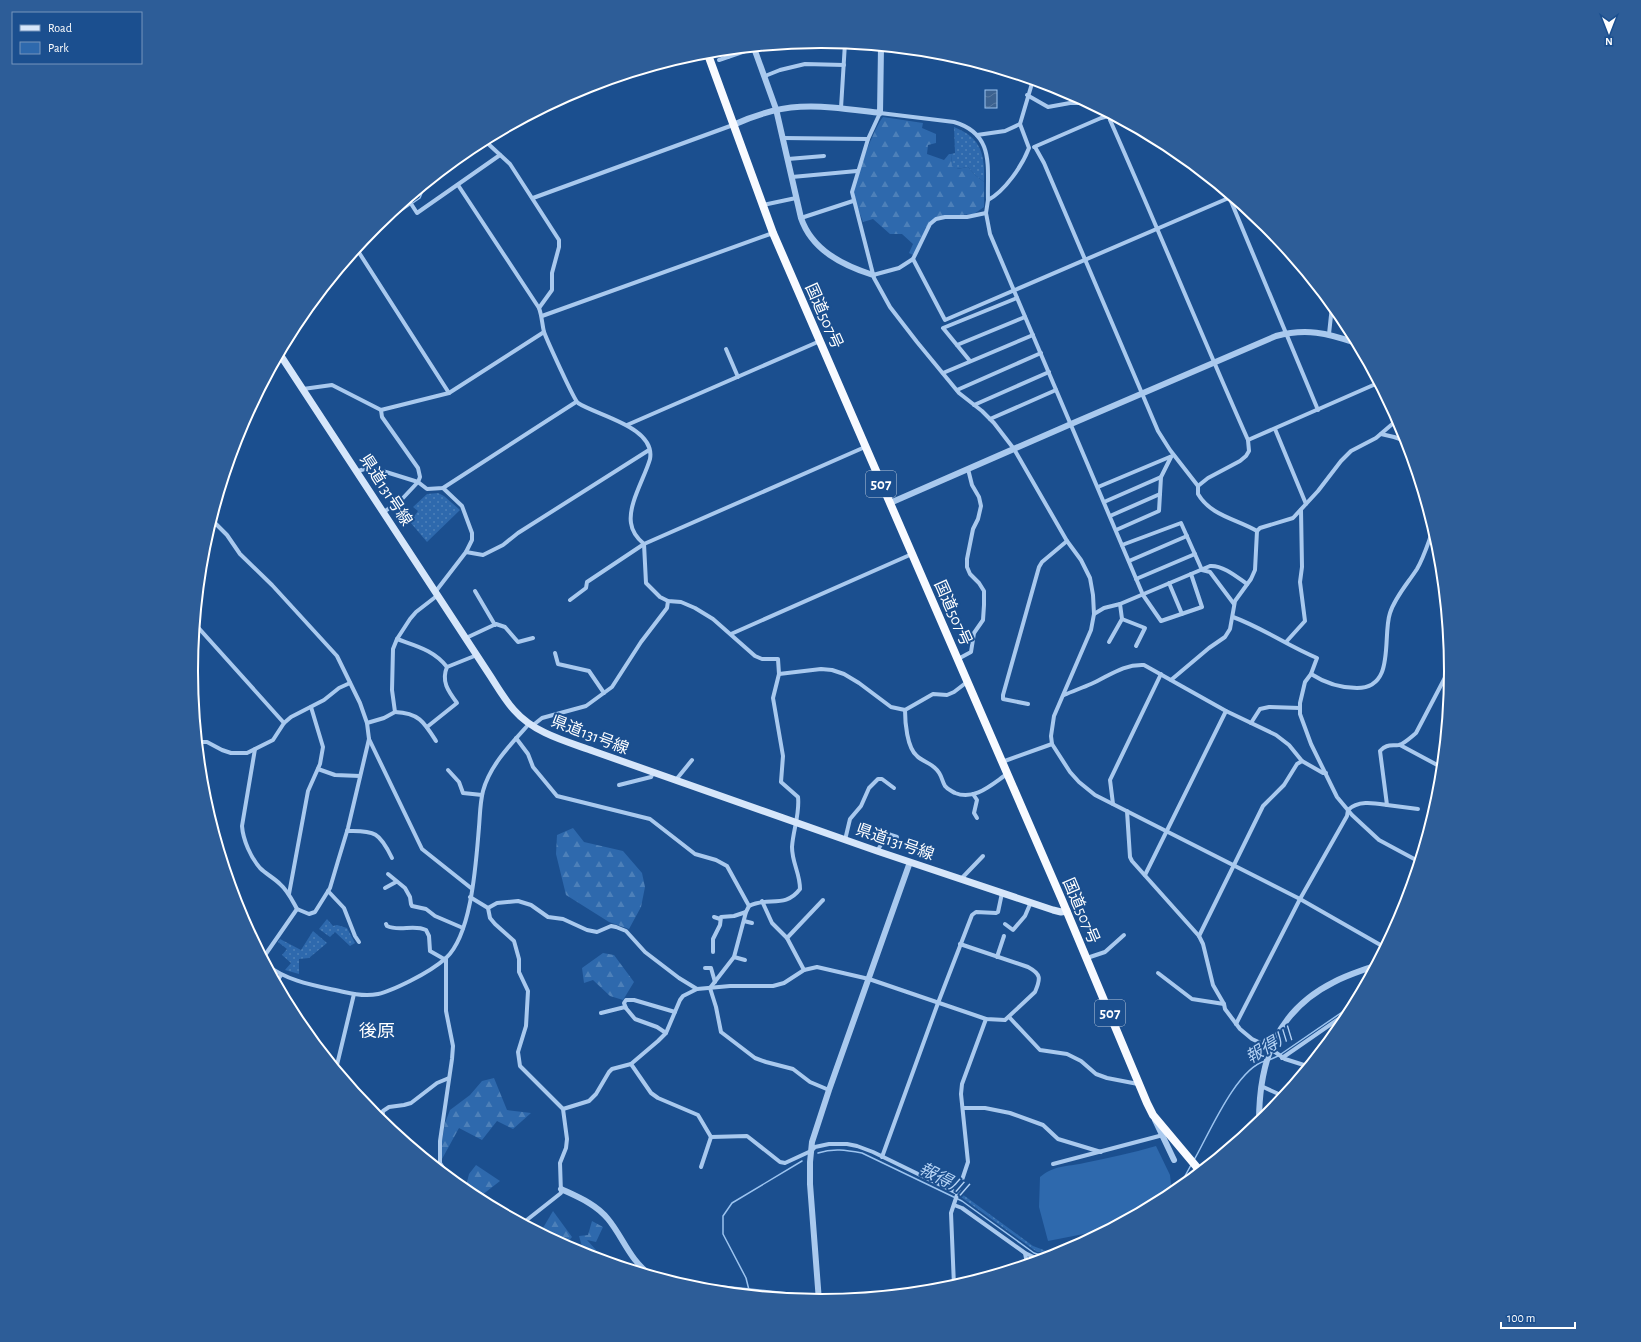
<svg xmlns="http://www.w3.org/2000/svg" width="1641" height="1342" viewBox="0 0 1641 1342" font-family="'Alegreya Sans','Noto Sans JP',sans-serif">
<defs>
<pattern id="grass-dots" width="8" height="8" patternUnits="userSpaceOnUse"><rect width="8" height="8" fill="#2e69ad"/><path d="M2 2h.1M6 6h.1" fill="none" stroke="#4d80b9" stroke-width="1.8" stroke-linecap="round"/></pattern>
<pattern id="forest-firs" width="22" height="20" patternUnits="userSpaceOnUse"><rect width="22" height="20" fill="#2e69ad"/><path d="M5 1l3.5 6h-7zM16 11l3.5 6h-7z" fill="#4d80b9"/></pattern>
<pattern id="water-waves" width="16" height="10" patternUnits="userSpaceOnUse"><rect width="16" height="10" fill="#3c6290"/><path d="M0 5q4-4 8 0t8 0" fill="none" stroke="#597aa1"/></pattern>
</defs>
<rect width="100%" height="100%" fill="#1b4f8f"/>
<g fill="url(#grass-dots)">
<path d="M954 127C982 138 985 155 984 182L975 175 968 167 956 169 952 166 951 154 955 153Z"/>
<polygon points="438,493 444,496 460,510 427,542 410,522 418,511 413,507 427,494"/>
<polygon points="327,919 333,926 337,925 347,928 355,943 350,946 335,932 330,937 319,929"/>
<polygon points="313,931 327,943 309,958 299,959 299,974 285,970 291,963 282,955 287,949 278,942 280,939 301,950"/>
<polygon points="962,1194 1033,1246 1049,1252 1068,1250 1058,1254 1037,1252 961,1197"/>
</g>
<g fill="url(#forest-firs)">
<path d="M883 117 923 123 922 128 936 134V143L928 145 927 154 944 160 949 154H951L952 166 957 169 968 167 975 175 984 182V207L974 214 936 217 913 255 909 253 913 244 902 234H890L873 219 863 222C860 213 854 202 854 192 854 180 875 126 883 117Z"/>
<polygon points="573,828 584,842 623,851 642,873 645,887 641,907 629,929 609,922 566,895 556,854 557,835"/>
<polygon points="603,953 614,955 634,982 623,1000 610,996 593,980 584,983 582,968"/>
<polygon points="494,1078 507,1110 531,1113 513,1129 497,1121 482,1140 459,1128 442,1159 442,1141 445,1123 450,1110 470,1095 482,1081"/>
<polygon points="476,1165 500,1181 482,1195 479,1199 465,1190 469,1174"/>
<polygon points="553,1211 572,1237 565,1245 546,1235 543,1228"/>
<polygon points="592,1221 603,1227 596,1242 587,1240 596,1250 591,1254 583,1250 579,1236 588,1235"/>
</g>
<path fill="#2e69ad" d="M1156 1146 1170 1175 1172 1193 1104 1230 1048 1241 1039 1207 1040 1177C1055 1165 1066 1167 1084 1163 1108 1158 1132 1153 1156 1146Z"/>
<rect fill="url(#water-waves)" stroke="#9cc4f0" x="985" y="90" width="12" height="18"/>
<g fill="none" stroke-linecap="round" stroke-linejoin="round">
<g stroke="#9cc4f0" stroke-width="1.5">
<polyline points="368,234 420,198 422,193 422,187"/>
<polyline points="358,247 360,244"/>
<polyline points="1281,1054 1354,1004"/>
<polyline points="1269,1060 1278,1056"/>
<path d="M818 1153C833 1148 846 1150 862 1153L962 1201 1034 1253 1047 1257"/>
<path d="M1194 1160C1209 1134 1236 1069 1265 1061"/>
<polyline points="1179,1187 1191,1165"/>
<polyline points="749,1290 746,1278 723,1234 723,1216 732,1203 802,1161"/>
</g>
<g stroke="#a9c9ee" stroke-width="4">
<polyline points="726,50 728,57"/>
<polyline points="719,60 754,48"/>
<polyline points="765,76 780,70 805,64 844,65"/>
<path d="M1033 80 1020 124 1029 148C1022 166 1005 191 988 200L986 213 990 234 1143 595 1161 621 1202 607 1191 574"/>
<polyline points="1027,95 1048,107 1070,103 1088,103"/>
<polyline points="841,108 845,43"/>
<path d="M1109 114 1110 120C1157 226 1201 334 1248 440L1249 451 1246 456 1240 461 1208 478 1198 486"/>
<polyline points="977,135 1005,131 1020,124"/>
<polyline points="783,138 868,139"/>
<polyline points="484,140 510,164 559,240 559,247 552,273 552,290 539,308"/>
<polyline points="1034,147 1101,118 1108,116"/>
<path d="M1035 147 1044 163 1158 431 1170 450 1198 486V494C1211 516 1237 519 1257 531"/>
<polyline points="788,159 824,156"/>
<polyline points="792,177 857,171"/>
<path d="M458 185 539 308C542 316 542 324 544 332 547 340 574 400 578 403 598 416 656 427 650 459 645 477 628 504 631 523 632 531 638 539 644 544L646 583 660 597 668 601 681 602 695 608 713 619 755 656 762 659H778L779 674 773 698 783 756 781 782 798 797C800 814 793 830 792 847 792 863 800 873 800 889 785 909 768 896 749 906L746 912 734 957 710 988 716 1007 721 1032 755 1058 766 1062 793 1069 810 1082 829 1090"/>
<polyline points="1228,194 1318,410"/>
<polyline points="533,198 733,125"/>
<polyline points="408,199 417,213 500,155"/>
<path d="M988 200C987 167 995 134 954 122L880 113 868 139 852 192 874 278 890 307 917 342 959 393 982 411 994 423 1014 449 1067 541 1081 560 1090 578 1093 595 1094 614 1091 630 1054 716 1051 736 1052 744 1070 772 1079 782 1095 795 1300 899 1384 947"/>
<polyline points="763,205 796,198"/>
<polyline points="801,218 853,201"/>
<polyline points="348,258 358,251 449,393"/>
<polyline points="913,259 945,320 1231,197"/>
<polyline points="873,275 899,268 913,259 930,224 936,219 945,217 967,217 986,213"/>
<polyline points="542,316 773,233"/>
<polyline points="1329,334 1332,306"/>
<polyline points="957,345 1025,317"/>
<polyline points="726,349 738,377"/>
<polyline points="970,361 943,328 1017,298"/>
<polyline points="943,373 1033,335"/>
<polyline points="303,389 332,385 381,410 449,393 544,332"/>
<polyline points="957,390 1041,353"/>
<polyline points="974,405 1049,372"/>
<polyline points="381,410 382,417 418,468 420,477 418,482 403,498 384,512"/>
<polyline points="990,419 1056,390"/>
<polyline points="627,425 820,341"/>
<polyline points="1275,429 1306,504"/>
<polyline points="1381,434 1394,437 1406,441"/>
<polyline points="1248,440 1378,383"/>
<polyline points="358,471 368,468 386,472 418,482 427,489 443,488 576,402"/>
<polyline points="1098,487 1172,456"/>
<polyline points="1104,502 1161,477"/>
<polyline points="1110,516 1160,494"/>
<polyline points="211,519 227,535 240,554 272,585 337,656 360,703 367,723 369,739 422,849 471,888"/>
<polyline points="1116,530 1159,511 1161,477 1171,457"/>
<polyline points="1122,545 1181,523 1202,570 1210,572 1234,604"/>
<polyline points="466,552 483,555 503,545 518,533 649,450"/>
<polyline points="1129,561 1187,536"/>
<polyline points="1136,579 1195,554"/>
<polyline points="1169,583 1182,614"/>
<polyline points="436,591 466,552 472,540 472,533 462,506 443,488"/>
<polyline points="475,591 495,625"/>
<polyline points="570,600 586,588 587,582 644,544 865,447"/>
<path d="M1094 614 1104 608 1120 604 1210 566C1223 565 1237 577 1247 584"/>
<path d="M1233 617C1263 628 1288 646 1317 658L1311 674 1305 682 1300 703V714L1311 744 1337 797 1352 815 1379 840 1418 861"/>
<polyline points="1122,619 1145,628 1136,646"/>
<polyline points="195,624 284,723"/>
<polyline points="731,634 912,554"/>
<polyline points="466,638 496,624 505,627 518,642 533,638"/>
<path d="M397 639C416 646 434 650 447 667"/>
<polyline points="1109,642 1122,619 1120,604"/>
<polyline points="1286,642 1305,621 1300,582 1302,567 1301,510"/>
<polyline points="555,653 558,664 589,671 604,693"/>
<polyline points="958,659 971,652 974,633 983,620 984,605 984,591 979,583 970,574 967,567 967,559 973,529 978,519 981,506 979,497 972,485 968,469"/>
<polyline points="779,674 821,669 832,670 844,674 859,683 891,707 905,710 933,694 947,695 954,692 967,682"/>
<path d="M1311 674C1325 683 1340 688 1357 688 1396 688 1382 637 1390 613 1395 597 1408 583 1417 569 1424 557 1428 543 1433 530"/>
<polyline points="1171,680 1209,648 1225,637 1230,629 1235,601 1251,579 1255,570 1257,531 1260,528 1293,518 1318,491 1341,461 1351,451 1376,438 1397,420"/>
<path d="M1064 695C1073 691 1082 688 1091 684 1109 676 1123 664 1144 665L1226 711 1276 735 1289 745 1302 761 1323 773H1326"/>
<polyline points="1028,704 1003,699 1003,695 1039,567 1042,562 1067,541"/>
<path d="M905 710C905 722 907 748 917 756 922 761 930 763 935 768 942 774 941 779 945 786 948 790 952 791 955 793 975 801 992 784 1007 774"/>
<path d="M395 712C419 713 424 722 436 741"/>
<polyline points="367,723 384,718 395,712 392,690 393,649 397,639 410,619 416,612 438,595"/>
<polyline points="1251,723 1260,709 1269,707 1300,708"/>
<polyline points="532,726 542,718 586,706 612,687 641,642 667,608 668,601"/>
<path d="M427 727 457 703C448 691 441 681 447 667L477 655"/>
<polyline points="516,738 528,754 533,767 557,796 650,819 695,854 716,860 727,866 749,906"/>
<polyline points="197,742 207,742 222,750 231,753 247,753 273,740 284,723 291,717 324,700 339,688 350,683"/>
<polyline points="1400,745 1441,767"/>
<path d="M255 749 242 826C243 840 251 858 260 868 266 874 274 878 280 884 288 891 292 900 297 909L309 914 315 912 330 888 338 861 348 828 369 739"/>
<polyline points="1002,762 1052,744"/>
<polyline points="318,769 335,775 360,776"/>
<polyline points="448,770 459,782 463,793 482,795"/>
<polyline points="675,781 692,760"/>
<polyline points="619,785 651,777 653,773"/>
<polyline points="973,794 977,800 974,813 977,818"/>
<polyline points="1113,804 1110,780 1161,674"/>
<polyline points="1387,805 1418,809"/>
<polyline points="1127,811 1130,857 1132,861 1199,936 1203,944 1213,985 1224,1004 1225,1009 1240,1029 1252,1039 1265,1045 1285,1059 1307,1066"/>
<path d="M347 831C375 830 380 833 392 858"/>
<polyline points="845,840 850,819 861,806 869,788 878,779 882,779 894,788"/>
<polyline points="877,851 888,834 897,837"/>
<polyline points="388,874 405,888 410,897 411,904 412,906 426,909 435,916 463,928"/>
<polyline points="1145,875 1226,711"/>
<polyline points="961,879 983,856"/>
<polyline points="385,888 396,882"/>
<polyline points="328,891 344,908 355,936 359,942"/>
<polyline points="289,894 308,791 320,764 323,747 311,707"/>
<polyline points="470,897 488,908 490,918 495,924 514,941 519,959 519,972 528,991 526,1026 518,1052 520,1066 563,1109 567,1139 566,1148 560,1163 561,1193 523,1223"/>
<polyline points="762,901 772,923 787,938 804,970"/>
<polyline points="488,908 497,903 518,901 531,905 548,917 563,919 587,930 597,932 611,926 616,927 626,931 645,952 679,978 697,989"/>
<polyline points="714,917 720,919"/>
<polyline points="744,921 752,923"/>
<path d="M386 924 387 926C399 932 414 924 426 930L429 936 430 951 444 959"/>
<polyline points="1005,924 1013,930 1025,916 1031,902"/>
<polyline points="1199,936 1263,806 1284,785 1297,764 1302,761"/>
<polyline points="787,938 823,900"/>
<polyline points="713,952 713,939 720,925 721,917 734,916 746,912"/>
<polyline points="734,957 745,960"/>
<polyline points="997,957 1004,936"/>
<polyline points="263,958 297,909"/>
<polyline points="446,958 446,1011 453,1046 452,1059 440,1141 440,1163 449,1177"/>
<polyline points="1087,958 1105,952 1124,935"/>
<path d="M267 965C288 982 318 986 344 992 373 999 384 994 410 981 422 975 436 967 446 958 472 934 476 862 479 827 480 815 480 803 483 791 490 765 511 744 529 724"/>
<polyline points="705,968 711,968 715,982"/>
<polyline points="1158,973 1192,999 1224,1004"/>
<polyline points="276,983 281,975"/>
<polyline points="626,1008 624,1003 626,1000 634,1000 675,1012"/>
<polyline points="601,1013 625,1007 635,1019 657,1027 666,1033"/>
<polyline points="1009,1017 1040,1050 1067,1054 1081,1061 1096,1074 1107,1078 1138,1084"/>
<path d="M1236 1024 1300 899 1347 816 1348 810C1358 800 1374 803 1387 805L1380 751C1386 744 1391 746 1399 745 1405 743 1411 737 1416 733L1450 668"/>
<polyline points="1282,1058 1350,1011"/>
<polyline points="631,1064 651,1093 658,1098 698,1115 711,1137 747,1136 780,1162 785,1163 811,1151 815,1147 829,1144 847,1144 857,1146 873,1152 957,1193"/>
<polyline points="336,1069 354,994"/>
<polyline points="1261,1086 1283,1096"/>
<polyline points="963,1108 985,1108 1010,1113 1043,1125 1058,1139 1101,1152"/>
<path d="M563 1109 589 1101 596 1094 609 1072 612 1069 631 1064 658 1041 666 1033 680 1000 683 996 697 989 730 986H773L784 983 804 970 817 967 869 979 986 1019 1005 1020 1035 992C1041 978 1041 974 1028 967L960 944"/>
<polyline points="382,1122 383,1111 389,1107 404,1105 411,1103 437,1083 449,1078"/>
<polyline points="882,1157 938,1003 972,915 976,912 996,913 998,912 1002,893"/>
<polyline points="1053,1164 1163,1135"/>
<polyline points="701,1167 711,1137"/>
<polyline points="954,1205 962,1208 1025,1253 1040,1260"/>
<polyline points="1025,1253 1027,1264"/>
<polyline points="954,1286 951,1213 968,1162 961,1094 962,1084 986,1019"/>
</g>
<g stroke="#a9c9ee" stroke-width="6">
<path d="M754 48 776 109 801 218C812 250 842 265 873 275"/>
<path d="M733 125C789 99 822 106 880 113L881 47"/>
<path d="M890 503 1071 424 1276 336C1306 328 1327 333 1356 343"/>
<polyline points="1155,1120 1174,1160"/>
<path d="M1259 1122C1259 1061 1276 1011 1334 982 1347 975 1361 971 1374 966"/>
<path d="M561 1189C578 1197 596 1204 608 1219 623 1237 630 1261 651 1275"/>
<polyline points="681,1284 833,1300"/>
<polyline points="819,1301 810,1184 810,1162 812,1142 829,1090 910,862"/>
</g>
<path stroke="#d6e6fa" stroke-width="7" d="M279 353 491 677C498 688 505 700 514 710 534 733 565 741 593 751L877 851 1053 910 1061 912 1067 911"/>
<polyline stroke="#f8faff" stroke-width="8" points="707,52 773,233 1062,900 1147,1103 1153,1115 1200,1171"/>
</g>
<g text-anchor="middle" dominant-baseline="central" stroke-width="4" stroke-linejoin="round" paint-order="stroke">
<g fill="#1b4f8f" stroke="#bbcadd" stroke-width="1">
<rect x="866" y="471" width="30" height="26" rx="3"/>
<rect x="1095" y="1000" width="30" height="26" rx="3"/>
</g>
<g font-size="15" font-weight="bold" fill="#fff">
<text x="881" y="484">507</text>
<text x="1110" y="1013">507</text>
</g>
<g font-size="16" fill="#fff" stroke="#1b4f8f">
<text transform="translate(824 316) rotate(66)">国道507号</text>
<text transform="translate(386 490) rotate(57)">県道131号線</text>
<text transform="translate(953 613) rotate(66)">国道507号</text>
<text transform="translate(590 735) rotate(21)">県道131号線</text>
<text transform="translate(895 842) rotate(19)">県道131号線</text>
<text transform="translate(1081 911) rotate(67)">国道507号</text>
</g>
<g font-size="17" font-style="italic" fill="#b5d3f5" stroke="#1b4f8f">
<text transform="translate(1269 1046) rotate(-31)">報得川</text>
<text transform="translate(943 1179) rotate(27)">報得川</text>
</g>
<g font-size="18" fill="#fff" stroke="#1b4f8f">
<text x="377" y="1032">後原</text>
</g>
</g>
<path d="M0 0H1641V1342H0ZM198 671a623 623 0 1 1 1246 0a623 623 0 1 1-1246 0Z" fill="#2d5d98" fill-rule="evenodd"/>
<path fill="none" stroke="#fff" stroke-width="2" d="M198 671a623 623 0 1 1 1246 0a623 623 0 1 1-1246 0Z"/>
<rect x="12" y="12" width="130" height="52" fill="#1b4f8f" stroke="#7695bc"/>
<rect x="20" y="25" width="20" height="6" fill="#d6e6fa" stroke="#7695bc"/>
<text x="48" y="32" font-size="12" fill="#ffffff">Road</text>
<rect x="20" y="42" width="20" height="12" fill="#2e69ad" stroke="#7695bc"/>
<text x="48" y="52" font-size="12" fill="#ffffff">Park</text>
<g transform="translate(1609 32) rotate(180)" stroke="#1b4f8f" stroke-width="3" paint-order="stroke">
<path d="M0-3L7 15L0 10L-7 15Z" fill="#ffffff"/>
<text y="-6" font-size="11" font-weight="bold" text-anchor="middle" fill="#ffffff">N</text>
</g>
<path d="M1501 1322v6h74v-6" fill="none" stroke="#ffffff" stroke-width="2"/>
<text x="1507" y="1322" font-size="12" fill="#ffffff" stroke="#1b4f8f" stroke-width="3" paint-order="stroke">100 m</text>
</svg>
